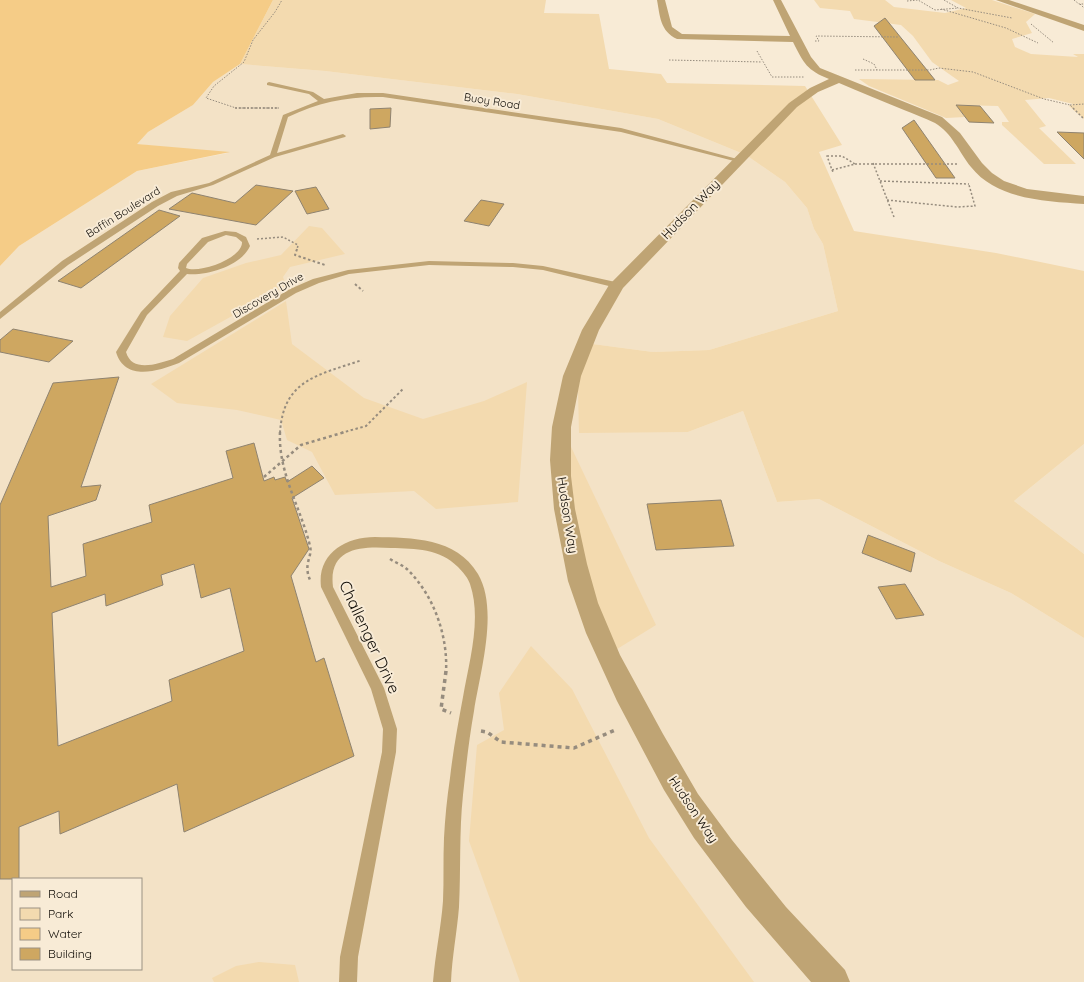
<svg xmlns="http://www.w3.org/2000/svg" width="1084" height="982" viewBox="0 0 1084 982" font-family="Quicksand,sans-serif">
<rect width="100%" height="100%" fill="#f8ebd6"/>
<g fill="#f3e2c6" fill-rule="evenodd">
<path d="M240 64 325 71 517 94 658 119 746 155 785 182 807 208 814 229 823 244 838 311 709 350 653 352 585 343 688 432 743 411 777 502 819 499 939 561 1011 593 1084 638V982H0V266L19 246 137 171 228 153 136 144 148 132 193 105 213 82ZM13 879H141V969H13Z"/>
<polygon points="1084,444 1084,554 1014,501"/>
</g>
<g fill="#f3daaf">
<polygon points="273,0 546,0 544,13 599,14 609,69 661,74 667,83 805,86 842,145 819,152 854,231 996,253 1084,271 1084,444 1014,501 1084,554 1084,638 1011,593 939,561 819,499 777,502 743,411 688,432 579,433 578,391 585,343 653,352 709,350 838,311 823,244 814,229 807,208 785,182 746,155 658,119 517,94 325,71 240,64"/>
<polygon points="814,0 885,0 894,7 945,13 966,8 951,0 992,0 1035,14 1026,22 1032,33 1012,39 1015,47 1031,54 1078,57 1073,54 1084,54 1084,119 1069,106 1073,104 1049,98 1025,100 1046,126 1039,128 1076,164 1044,164 1002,125 1002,122 1009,122 998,106 956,105 965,117 946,118 869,86 859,79 938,80 948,85 959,81 932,62 913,36 901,25 854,19 850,11 820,8"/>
<polygon points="309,226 322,228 345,254 290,267 283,277 286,286 187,341 163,337 170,316 203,278 246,263 281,255"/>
<polygon points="286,301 292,344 364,398 423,419 484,401 527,382 518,502 436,509 414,491 335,495 312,452 287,440 281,420 237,410 177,403 151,384"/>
<polygon points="562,428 656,625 609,654 583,588"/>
<polygon points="531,646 572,689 649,838 754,982 520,982 469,841 477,745 504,730 499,693"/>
<polygon points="259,962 295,965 299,982 214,982 212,978 236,966"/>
</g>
<polygon fill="#f5cc87" points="0,0 273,0 240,64 213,82 193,105 148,132 137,144 230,152 137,171 19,246 0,266"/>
<g fill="#cea761" stroke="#8f8370" fill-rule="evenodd">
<polygon points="885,18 935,80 915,80 874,26"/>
<polygon points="956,105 980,106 994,123 969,122"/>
<polygon points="391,108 390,127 370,129 370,109"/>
<polygon points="914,120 955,178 936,178 902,128"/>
<polygon points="1057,132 1084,133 1084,159"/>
<polygon points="256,185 293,191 256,225 169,209 192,193 235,203"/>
<polygon points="316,187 329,209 307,214 295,191"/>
<polygon points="481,200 504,204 489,226 464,221"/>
<polygon points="159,210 180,216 81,288 58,281"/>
<polygon points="13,329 73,341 49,362 0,352 0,340"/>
<path d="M119 377 81 487 101 485 96 500 48 516 51 587 86 576 83 544 152 522 149 505 233 478 226 451 254 443 264 481 274 477 275 480 285 477 287 482 312 466 324 478 292 498 309 549 291 576 316 662 324 658 354 756 184 832 177 784 60 834 59 811 19 827V879H0V505L53 383ZM194 564 201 598 230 588 244 651 169 680 172 701 58 746 52 613 105 594 106 606 163 585 161 575Z"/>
<polygon points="721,500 734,546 656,550 647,504"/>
<polygon points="868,535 915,553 911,572 862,553"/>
<polygon points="905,584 924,615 896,619 878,587"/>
</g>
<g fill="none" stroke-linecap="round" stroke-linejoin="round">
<g stroke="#968c7e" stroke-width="1" stroke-dasharray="1.5 1.5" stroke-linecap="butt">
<polyline points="944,0 958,8 1012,18"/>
<polyline points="1074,0 1079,4 1084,4"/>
<polyline points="907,1 918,0 935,10 958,8"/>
<polyline points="1080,4 1084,8"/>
<polyline points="941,9 1006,28 1038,43"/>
<polyline points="1031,24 1054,43"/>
<polyline points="815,41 819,41 816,36 898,37"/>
<polyline points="757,51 772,77 804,77"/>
<polyline points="863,59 874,64 877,70"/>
<polyline points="669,60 762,62"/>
<polyline points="855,70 930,70 939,68 973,72 1044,99 1070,105 1074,109"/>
<polyline points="1070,105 1084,104"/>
<polyline points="279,108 236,108 206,98 214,86 244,62 253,40 275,12 282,0"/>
</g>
<g stroke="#968c7e" stroke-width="1.5" stroke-dasharray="2 2" stroke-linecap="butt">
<polyline points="235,108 279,108"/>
<polyline points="1073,108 1084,119"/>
<polygon points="827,156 842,156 855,164 832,170"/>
<polyline points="873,163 894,217"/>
<polyline points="855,164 957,164"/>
<polyline points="832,170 833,172"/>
<polyline points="880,181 969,184"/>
<polyline points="887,200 957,207 975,206 969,185"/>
<polyline points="257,239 283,237 298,245 297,250"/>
</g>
<g stroke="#968c7e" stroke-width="2" stroke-dasharray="2.5 2.5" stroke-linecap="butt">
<polyline points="297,249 295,255 325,265"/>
<polyline points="355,284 363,291"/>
<path d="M280 433C283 379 319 375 362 360"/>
<polyline points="341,433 366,426 404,388"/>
</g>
<g stroke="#968c7e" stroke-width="2.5" stroke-dasharray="3 3" stroke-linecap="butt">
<path d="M280 432C278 473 301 508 310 546 313 557 302 564 311 582"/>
<polyline points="264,477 301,445 345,432"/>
<path d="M390 559C396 563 403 565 408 570 434 596 448 636 446 672"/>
</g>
<g stroke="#968c7e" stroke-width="3.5" stroke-dasharray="4 4" stroke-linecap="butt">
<polyline points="446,671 441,709 451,713"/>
<polyline points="481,731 487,732 501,742 574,748 615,730"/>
</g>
<g fill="#bfa474" fill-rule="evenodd">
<path d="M269 82 313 92 324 99 357 93H383L621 128 741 160 738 162 621 132 383 97C349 96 319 102 288 117L277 153 343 134 346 136 345 137 275 157 213 185 177 196 158 206 68 265 0 319V312L62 261 152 202 171 192 209 183 270 155 283 115 318 101 309 94 267 85V83Z"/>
<path d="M225 231 236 232 246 237 250 246C241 266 207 276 187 274L147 315 126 352C132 373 157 364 173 359L290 289 313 279 348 270 429 261 513 263 543 266 620 283 621 285 617 288 543 270 513 267 429 265 349 274 319 283 296 293 179 363C158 371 125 382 116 352L141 312 180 271 178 268 179 263 202 238ZM226 235 236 237 242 242C243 258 199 274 186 268L187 264 208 242Z"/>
<path d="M375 537C412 538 456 537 478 574 499 610 480 672 474 711 469 739 466 767 463 795 459 832 461 869 459 907 457 932 452 957 451 982H433C435 955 441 928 443 901 444 880 443 859 444 838 445 818 447 798 450 778 453 751 458 724 463 697 469 662 482 619 470 584 468 578 463 572 458 567 439 548 416 549 391 548 362 546 328 547 333 587L384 688 397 729 396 752 358 957 357 982H339L340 957 382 752 383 729 371 689 321 587C317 554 345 537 375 537Z"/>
</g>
<g fill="#bfa474" fill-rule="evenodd">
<path d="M657 0H665L672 27 682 34 790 36 773 0H781L811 57 820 68 942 117 960 133 982 163 992 173 1004 181 1027 189 1084 196V204C1046 201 997 200 971 167 959 152 952 133 935 123 925 118 914 114 904 110 882 101 860 92 839 83L818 92 797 107 623 288 599 330 581 376 571 427V476L575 509 587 564 598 603 620 655 663 734 698 794 732 840 786 907 845 970 850 982H811L746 907 694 838 664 790 617 701 586 633 568 581 554 509 550 460 552 427 563 376 582 330 609 285 789 103 810 88 829 79C807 70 804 64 793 42L677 39C660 31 660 16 657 0Z"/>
<polygon points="996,0 1009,0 1084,25 1084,31"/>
</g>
</g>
<g text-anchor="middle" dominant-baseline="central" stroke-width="4" stroke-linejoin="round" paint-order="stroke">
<g font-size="11" fill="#100c06" stroke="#f8ebd6">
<text transform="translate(492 101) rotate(9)">Buoy Road</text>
<text transform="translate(123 212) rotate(-32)">Baffin Boulevard</text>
<text transform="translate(268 295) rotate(-30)">Discovery Drive</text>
</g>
<g font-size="13" fill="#100c06" stroke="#f8ebd6">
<text transform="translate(690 209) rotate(-46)">Hudson Way</text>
<text transform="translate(568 515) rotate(81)">Hudson Way</text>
<text transform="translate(694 809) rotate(56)">Hudson Way</text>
</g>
<g font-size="16" fill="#100c06" stroke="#f8ebd6">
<text transform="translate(370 637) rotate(65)">Challenger Drive</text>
</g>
</g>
<rect x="12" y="878" width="130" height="92" fill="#f8ebd6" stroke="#9b9283"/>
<rect x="20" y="891" width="20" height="6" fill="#bfa474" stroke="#9b9283"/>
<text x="48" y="898" font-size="12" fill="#100c06">Road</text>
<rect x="20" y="908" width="20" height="12" fill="#f3daaf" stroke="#9b9283"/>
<text x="48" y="918" font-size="12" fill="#100c06">Park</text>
<rect x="20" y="928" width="20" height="12" fill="#f5cc87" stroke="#9b9283"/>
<text x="48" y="938" font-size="12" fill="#100c06">Water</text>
<rect x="20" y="948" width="20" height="12" fill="#cea761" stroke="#9b9283"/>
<text x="48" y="958" font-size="12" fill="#100c06">Building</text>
</svg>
